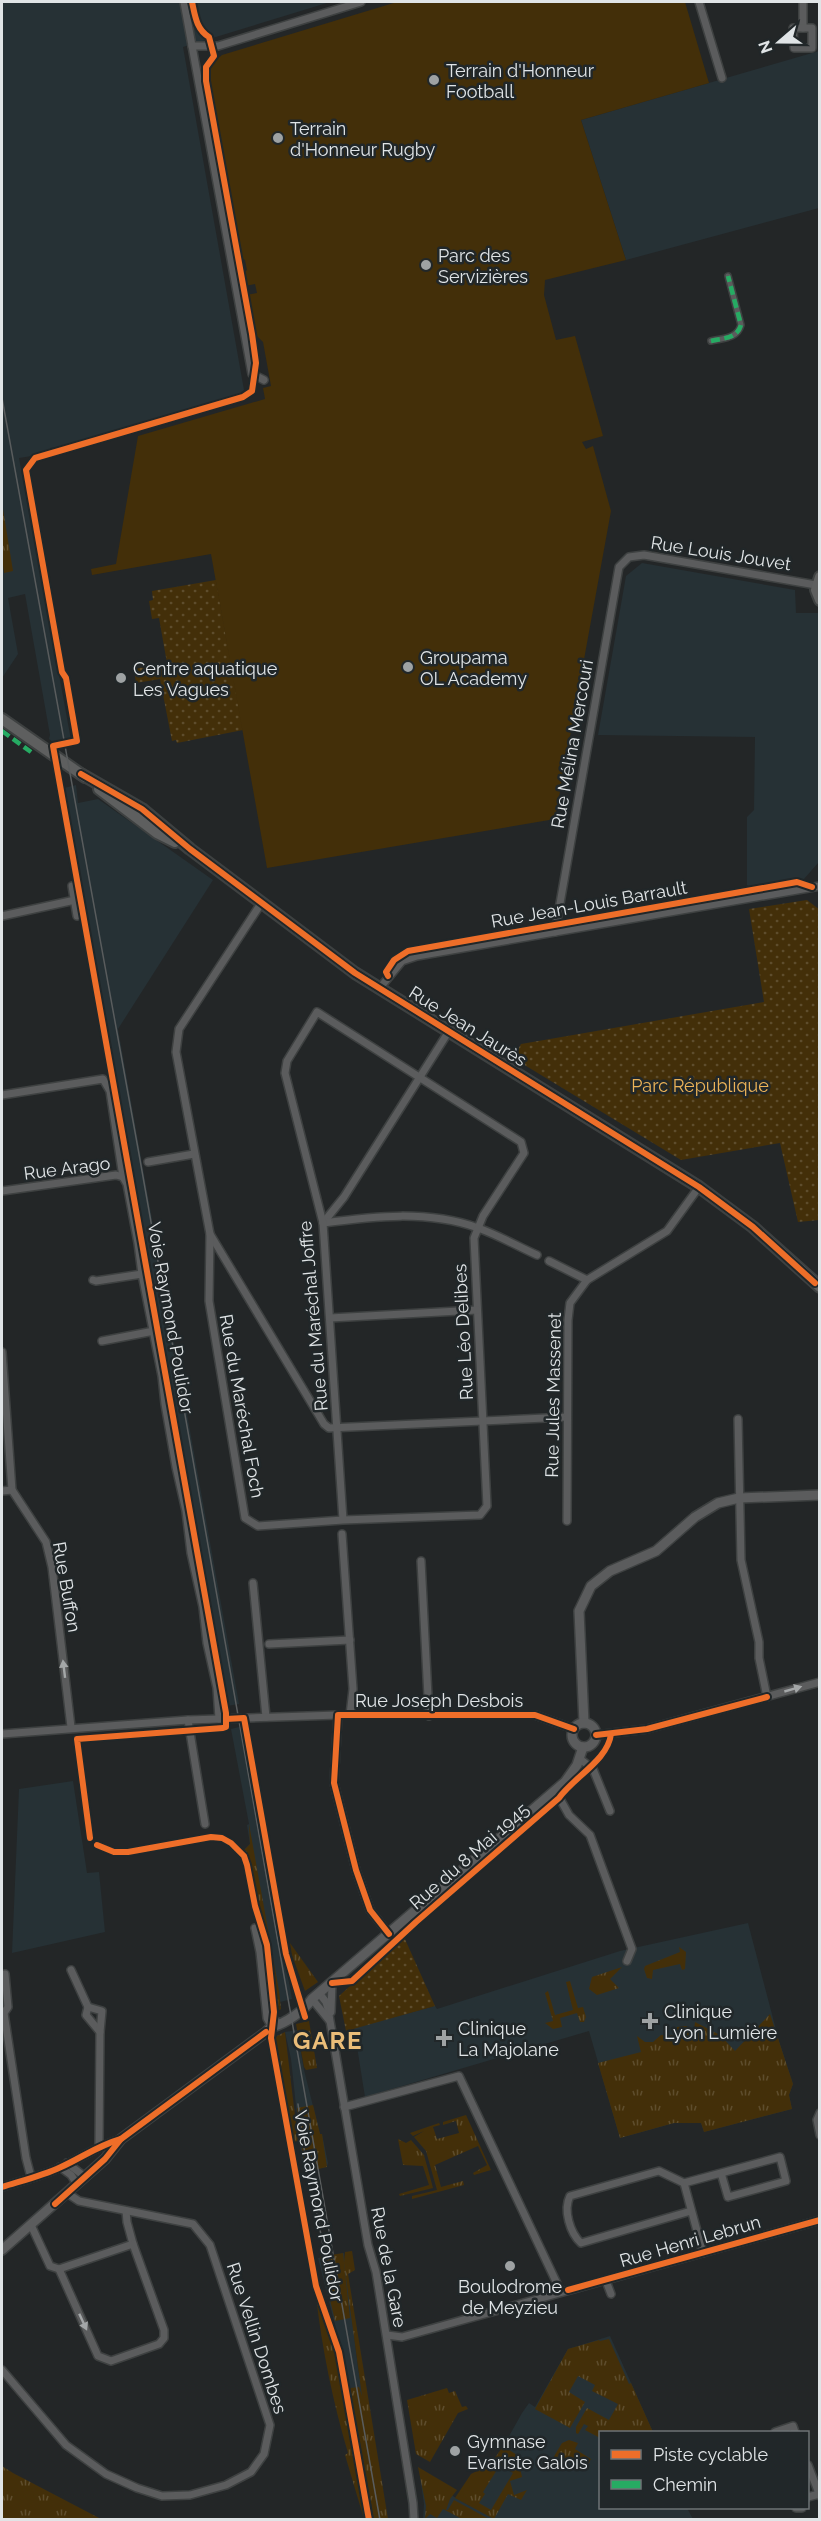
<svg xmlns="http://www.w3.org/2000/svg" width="821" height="2521" viewBox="0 0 821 2521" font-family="Raleway,sans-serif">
<defs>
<pattern id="grass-tufts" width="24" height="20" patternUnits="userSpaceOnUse" patternTransform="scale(1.5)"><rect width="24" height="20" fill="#432f09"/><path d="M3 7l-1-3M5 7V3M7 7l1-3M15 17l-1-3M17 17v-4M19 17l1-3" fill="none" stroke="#5e4d2d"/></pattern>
<pattern id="park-dots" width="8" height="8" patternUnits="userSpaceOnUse" patternTransform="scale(1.5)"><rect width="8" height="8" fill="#432f09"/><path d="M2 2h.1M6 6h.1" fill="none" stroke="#5e4d2d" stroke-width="1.8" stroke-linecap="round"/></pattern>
</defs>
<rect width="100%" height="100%" fill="#232627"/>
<g fill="#263135">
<polygon points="2,2 330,2 183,47 244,390 241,396 75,444 50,448 51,453 19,458 71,740 54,743 49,739 50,735 25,594 8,598 18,654 2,678"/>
<polygon points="819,51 819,208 626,260 581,120"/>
<polygon points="642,563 795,590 796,613 819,613 818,863 804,879 750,888 747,885 747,817 754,810 755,737 598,735 626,576"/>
<polygon points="76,785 78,803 98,799 213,880 118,1029 239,1704 227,1706 64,788"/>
<polygon points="243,1726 292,1999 280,2002 281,2009 276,2012 267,1930 257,1899 249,1859 244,1850 250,1844 247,1825 249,1824 231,1729"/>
<polygon points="73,1781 87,1873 99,1872 105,1932 12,1953 19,1789"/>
<polygon points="748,1923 779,2041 793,2084 789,2095 792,2109 704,2132 701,2123 674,2123 620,2138 589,2031 365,2097 354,2028 435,2006 437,2009 620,1951"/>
<polygon points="297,2030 304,2070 320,2134 322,2134 328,2163 327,2167 303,2172 291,2059 285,2032"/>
<polygon points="344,2253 358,2368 385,2519 374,2519 346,2368 318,2258"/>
<polygon points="610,2336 653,2432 600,2432 600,2508 687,2508 693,2519 423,2519 424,2504 420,2477 470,2506 522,2413 529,2403 535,2407 568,2349"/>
</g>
<g fill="url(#grass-tufts)" fill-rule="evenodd">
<polygon points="2,503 13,571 4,573 2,558"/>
<polygon points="249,1824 279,1991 281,2009 276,2012 267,1930 257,1899 249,1859 244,1850 250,1844"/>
<polygon points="290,1943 318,1982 305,1991 292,1955"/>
<polygon points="679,1947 686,1952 685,1969 682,1970 680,1964 653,1970 652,1979 647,1978 644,1969 645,1966 680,1952"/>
<polygon points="622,1967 610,1979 619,1988 597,1995 589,1989 592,1977"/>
<polygon points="570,1981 578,2008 583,2007 586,2017 584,2022 580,2022 577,2013 560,2018 562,2027 553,2029 545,2023 553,2021 545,1993 548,1991 555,2015 573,2010 566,1982"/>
<polygon points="770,2014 793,2084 789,2095 792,2109 704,2132 701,2123 674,2123 620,2138 598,2063 641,2052 637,2036 645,2042 653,2042 661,2035 673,2035 677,2027 687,2026 689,2031 694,2030 695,2022 720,2035 735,2051"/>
<polygon points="309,2021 317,2068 306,2070 304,2067 296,2024"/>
<polygon points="285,2032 298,2141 292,2142 274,2042 277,2036"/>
<polygon points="313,2105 320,2134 322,2134 327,2167 305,2172 297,2108"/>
<polygon points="466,2115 491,2170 474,2175 473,2173 487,2165 478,2146 435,2165 441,2187 463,2181 464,2185 412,2199 412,2196 437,2190 426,2151 414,2137 424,2131 413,2136 410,2133 439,2123 440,2125 433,2127 437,2139 459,2133 456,2121 443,2125 443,2122"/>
<polygon points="398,2139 406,2143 411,2140 424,2155 433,2188 400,2196 399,2194 429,2185 423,2166 403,2165"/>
<polygon points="352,2251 355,2270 348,2274 388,2519 374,2519 350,2388 359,2387 362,2396 344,2263 345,2252"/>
<polygon points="343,2253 350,2318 335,2321 320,2257"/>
<path d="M316 2296 340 2367 368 2519H364L345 2455 348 2453C333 2402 322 2349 316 2296Z"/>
<polygon points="609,2339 629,2384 631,2383 653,2432 600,2432 600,2438 585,2430 588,2426 584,2424 578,2434 576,2433 576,2427 587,2408 609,2420 618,2404 592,2391 595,2385 578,2376 569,2392 585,2402 570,2428 535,2409 568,2349 599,2340 600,2341"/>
<polygon points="447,2388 449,2393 455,2391 462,2407 466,2406 468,2409 458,2413 430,2462 416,2454 407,2400"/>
<polygon points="569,2440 578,2443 575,2449 591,2459 585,2470 559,2455 555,2460 553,2458 562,2443"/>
<path d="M503 2446 517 2455 522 2477 510 2481 514 2495 527 2490 521 2500 508 2494 494 2519 455 2498 471 2474 491 2464ZM500 2465 513 2473 491 2510 479 2503 485 2494 483 2492Z"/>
<polygon points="2,2466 13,2473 101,2519 2,2519"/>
<polygon points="418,2467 457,2490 450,2499 446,2510 448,2510 454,2500 489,2519 462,2519 443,2509 437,2518 430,2514 425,2519 426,2506"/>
</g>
<g fill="url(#park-dots)">
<polygon points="216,580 243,730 177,743 176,740 172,741 160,679 136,683 134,669 167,663 159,618 152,619 149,601 153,600 152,591"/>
<polygon points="807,900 820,910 819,1220 798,1222 780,1143 681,1160 513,1058 521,1044 764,1002 749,909"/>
<polygon points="404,1937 435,2006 346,2031 339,1996"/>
</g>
<polygon fill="#432f09" points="397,2 685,2 709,83 581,120 626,260 545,280 544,295 556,340 575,336 603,436 582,442 586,449 593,446 611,511 555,819 267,868 211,554 92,575 91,569 116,564 138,436 265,399 263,388 271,386 263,342 253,332 246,295 257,293 255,284 245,286 243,273 247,270 245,260 239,257 207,76 209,66 222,55"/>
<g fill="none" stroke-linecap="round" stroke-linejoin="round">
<defs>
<path id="pedestrian" d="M711 341C723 338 737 339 741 325L728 276"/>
<g id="minor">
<polyline points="184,2 252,374 264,380"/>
<polyline points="699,2 722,78"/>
<polyline points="803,2 803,28"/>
<polygon points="793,28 812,28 812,48 794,48"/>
<polyline points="192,46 218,46 361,2"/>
<polyline points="72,886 77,916"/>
<polyline points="262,902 179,1029 176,1052 210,1234 324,1424 329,1428 567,1417"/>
<polyline points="2,916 75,900"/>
<polyline points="555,932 619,567 629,557 644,555 816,585"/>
<polyline points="379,989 402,961 417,956 820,886"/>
<polyline points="2,1095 103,1079 110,1091 123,1177"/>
<polyline points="148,1162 194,1154"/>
<polyline points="2,1191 116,1175 123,1177 127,1184 138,1243 142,1274 162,1376 165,1404 176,1467 186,1511 191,1553 203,1607 207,1643 217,1688 219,1719"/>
<polyline points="323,1223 344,1197 449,1031"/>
<path d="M323 1223C374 1216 428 1210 478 1228 498 1235 517 1246 537 1255"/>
<polyline points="210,1234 209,1301 245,1518 258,1526 343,1520 480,1515 487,1506 474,1238 483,1216 524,1153 521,1142 317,1012 287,1061 285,1073 323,1223 343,1520"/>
<polyline points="549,1261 587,1280"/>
<polyline points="93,1280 96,1281 142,1274"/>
<polyline points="330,1318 477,1310"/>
<polyline points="102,1341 154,1331"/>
<polyline points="2,1352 12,1490 46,1542 52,1567 71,1727"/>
<polyline points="738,1419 741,1560 759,1642 759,1658 767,1697"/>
<polyline points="2,1491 12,1490"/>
<polyline points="567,1521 568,1320 570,1303 587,1280 667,1231 699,1187"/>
<polyline points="342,1534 353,1689 350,1715"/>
<polyline points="421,1561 429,1716"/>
<polyline points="253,1583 266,1717"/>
<polyline points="269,1644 350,1640"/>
<polyline points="338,1715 334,1783 356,1870 370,1910 389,1934"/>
<polyline points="188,1720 205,1824"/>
<polyline points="2,1734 188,1720 338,1715 535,1715 574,1729"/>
<polyline points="596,1735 647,1729 820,1682"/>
<polyline points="580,1759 593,1769 610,1811"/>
<polyline points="555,1790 569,1815 590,1835 632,1949 627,1961"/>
<polyline points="255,1928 260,1952 267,2018 272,2027"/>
<polyline points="71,1970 88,2007 86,2015 100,2032 99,2145"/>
<polyline points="5,1974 8,2007 4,2013 26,2158 31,2177"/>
<polyline points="319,1993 326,2002 328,2009 368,2245 376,2272 413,2503 414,2520"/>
<polyline points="312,1999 329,2020"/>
<polyline points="88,2007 102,2011 100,2032"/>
<polyline points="331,2012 332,1983"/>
<polyline points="344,2107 459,2076 561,2292"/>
<polyline points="820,2113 817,2120 820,2135"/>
<polyline points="67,2163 85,2177"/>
<polyline points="60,2167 71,2175 77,2184"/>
<path d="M684 2183 659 2171 570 2196C563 2210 570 2233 581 2243L691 2211"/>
<path d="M2 2187C21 2181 42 2176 61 2167 83 2157 97 2146 121 2139"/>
<polyline points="31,2225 50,2266 59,2269 133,2244 127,2222 126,2211"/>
<polyline points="703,2253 684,2183 780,2157 786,2181 728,2197 721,2173"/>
<polyline points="59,2269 98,2356 111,2361 159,2344 164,2338 164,2330 133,2244"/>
<polyline points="606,2281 611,2294"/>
<polyline points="387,2335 402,2337 820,2220"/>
<polyline points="2,2370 66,2445 106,2474 137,2488 162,2496 190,2495 226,2485 251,2472 264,2454 270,2425 210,2245 193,2224 79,2201 67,2193"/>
<polyline points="775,2432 793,2426 795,2432"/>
<polyline points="808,2465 820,2496"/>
<polyline points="808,2497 819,2494"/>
<polyline points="796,2508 802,2508"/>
</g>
<g id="tertiary">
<polyline points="584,1723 579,1611 591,1586 610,1571 656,1551 695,1517 718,1503 739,1498 820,1495"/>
<circle cx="584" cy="1735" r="12"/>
<path d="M272 2027C286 2023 304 2011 312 1999L565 1782 577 1765 583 1747"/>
<polyline points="2,2250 105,2159 121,2139 266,2032 276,2022"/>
</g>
<g id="secondary">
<polyline points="820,577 816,590 820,600"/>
<polyline points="2,719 85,777"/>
<polyline points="81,774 142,809 190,849 355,973 699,1187 753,1227 820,1287"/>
<polyline points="99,789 157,833 175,842"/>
</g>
</defs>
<use href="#pedestrian" stroke="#3e4141" stroke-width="8"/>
<use href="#minor" stroke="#3e4141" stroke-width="10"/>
<use href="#tertiary" stroke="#3e4141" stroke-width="12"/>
<use href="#secondary" stroke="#3e4141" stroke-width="14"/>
<use href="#pedestrian" stroke="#5b5c5d" stroke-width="5"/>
<use href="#minor" stroke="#5b5c5d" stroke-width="7"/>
<use href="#tertiary" stroke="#5b5c5d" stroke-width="9"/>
<use href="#secondary" stroke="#5e5f5f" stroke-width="10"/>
<g stroke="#595c5d" stroke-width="1.5">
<polyline points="2,398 139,1154 380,2520"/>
<polyline points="298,2104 303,2143 323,2245"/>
</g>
<g stroke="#26ab63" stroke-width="4.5" stroke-dasharray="9 4.5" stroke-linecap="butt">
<path d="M711 341C723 338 737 339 741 325L728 276"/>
<polyline points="2,731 31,752"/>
</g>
<defs>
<g id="cycleway">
<polyline points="81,774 142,809 190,849 355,973 699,1187 753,1227 815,1283"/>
<polyline points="388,976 386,972 394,960 408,951 797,882 812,887"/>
<polyline points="226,1719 244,1718 286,1954 305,2017"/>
<polyline points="596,1735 647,1729 767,1697"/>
<path d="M90 1838 77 1739 223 1728 226 1727V1713L53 746 77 741 66 678 62 672 26 470 35 458 243 397 252 391 256 363 252 334 206 81V67L214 56 209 37C196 29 195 15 192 2"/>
<polyline points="97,1845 114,1852 128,1852 211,1837 222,1838 231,1843 244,1856 247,1865 255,1906 267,1945 274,2012 271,2038 316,2286 339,2352 369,2520"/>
<polyline points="389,1934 370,1910 356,1870 334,1783 338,1715 535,1715 574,1729"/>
<path d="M332 1983 352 1981 416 1922 559 1798C574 1777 608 1760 611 1734"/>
<path d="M2 2187C21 2181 42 2176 61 2167 83 2157 97 2146 121 2139"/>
<polyline points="55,2204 105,2159 121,2139 266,2032"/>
<polyline points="568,2290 820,2220"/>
</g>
</defs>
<use href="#cycleway" stroke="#212729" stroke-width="10"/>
<use href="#cycleway" stroke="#ee6e29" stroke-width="6"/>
</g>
<defs><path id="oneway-solid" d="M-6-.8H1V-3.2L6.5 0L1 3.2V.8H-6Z" transform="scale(1.5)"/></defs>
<g fill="#a4a7a8">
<use href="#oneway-solid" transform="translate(64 1669) rotate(-97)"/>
<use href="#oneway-solid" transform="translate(793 1689) rotate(-16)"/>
<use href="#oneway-solid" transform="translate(83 2322) rotate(65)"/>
</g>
<g fill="#9ea2a3" stroke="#212729" stroke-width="2">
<circle cx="434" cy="80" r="6"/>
<circle cx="278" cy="138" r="6"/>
<circle cx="426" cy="265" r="6"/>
<circle cx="408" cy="667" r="6"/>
<circle cx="121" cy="678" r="6"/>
<path d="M647 2012h6v6h6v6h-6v6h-6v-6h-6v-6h6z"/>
<path d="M441 2029h6v6h6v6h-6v6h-6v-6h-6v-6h6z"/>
<circle cx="510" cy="2266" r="6"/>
<circle cx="455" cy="2451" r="6"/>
</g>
<g text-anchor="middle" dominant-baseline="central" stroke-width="5" stroke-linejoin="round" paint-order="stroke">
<g font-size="18" fill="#e0e4e6" stroke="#212729" text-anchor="start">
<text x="446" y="70">Terrain d'Honneur<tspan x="446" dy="21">Football</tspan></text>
<text x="290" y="128">Terrain<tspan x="290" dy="21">d'Honneur Rugby</tspan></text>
<text x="438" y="255">Parc des<tspan x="438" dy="21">Servizières</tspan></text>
<text x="420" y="657">Groupama<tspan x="420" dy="21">OL Academy</tspan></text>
<text x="133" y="668">Centre aquatique<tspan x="133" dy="21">Les Vagues</tspan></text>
<text x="664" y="2011">Clinique<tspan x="664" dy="21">Lyon Lumière</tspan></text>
<text x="458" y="2028">Clinique<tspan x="458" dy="21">La Majolane</tspan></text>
<text x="510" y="2286" text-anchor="middle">Boulodrome<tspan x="510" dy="21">de Meyzieu</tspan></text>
<text x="467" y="2441">Gymnase<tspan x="467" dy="21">Evariste Galois</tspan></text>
</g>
<g font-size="18" fill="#e0e4e6" stroke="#212729">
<text transform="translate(721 553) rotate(9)">Rue Louis Jouvet</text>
<text transform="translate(572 744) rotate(-80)">Rue Mélina Mercouri</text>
<text transform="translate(589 904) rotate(-10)">Rue Jean-Louis Barrault</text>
<text transform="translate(468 1026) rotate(32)">Rue Jean Jaurès</text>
<text transform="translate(67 1168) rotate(-7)">Rue Arago</text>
<text transform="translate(313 1316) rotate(-95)">Rue du Maréchal Joffre</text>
<text transform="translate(171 1318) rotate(80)">Voie Raymond Poulidor</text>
<text transform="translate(463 1332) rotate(-93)">Rue Léo Delibes</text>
<text transform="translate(553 1395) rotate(-89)">Rue Jules Massenet</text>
<text transform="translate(242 1406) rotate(80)">Rue du Maréchal Foch</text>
<text transform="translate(67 1587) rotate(80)">Rue Buffon</text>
<text x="439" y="1700">Rue Joseph Desbois</text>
<text transform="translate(469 1856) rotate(-41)">Rue du 8 Mai 1945</text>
<text transform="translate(319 2206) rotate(79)">Voie Raymond Poulidor</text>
<text transform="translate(690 2241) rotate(-16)">Rue Henri Lebrun</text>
<text transform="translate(389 2267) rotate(79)">Rue de la Gare</text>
<text transform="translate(257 2338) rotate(72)">Rue Vellin Dombes</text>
</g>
<g font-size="18" fill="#ecb358" stroke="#212729">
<text x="700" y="1085">Parc République</text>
</g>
<g font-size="24" font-weight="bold" letter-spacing="1.5" fill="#eabd79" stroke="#212729">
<text x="328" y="2040">GARE</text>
</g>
</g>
<rect width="821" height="2521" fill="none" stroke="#e0e4e6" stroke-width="6"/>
<rect x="599" y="2431" width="210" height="78" fill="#212729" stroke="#6d7375" stroke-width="1.5"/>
<rect x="611" y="2450" width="30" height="9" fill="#ee6e29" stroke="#6d7375" stroke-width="1.5"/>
<text x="653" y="2461" font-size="18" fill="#e0e4e6">Piste cyclable</text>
<rect x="611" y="2480" width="30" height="9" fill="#26ab63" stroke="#6d7375" stroke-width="1.5"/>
<text x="653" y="2491" font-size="18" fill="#e0e4e6">Chemin</text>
<g transform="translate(779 42) rotate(250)" stroke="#212729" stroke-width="4.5" paint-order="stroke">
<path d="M0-4.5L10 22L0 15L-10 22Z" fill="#e0e4e6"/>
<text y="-9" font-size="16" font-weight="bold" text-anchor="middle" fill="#e0e4e6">N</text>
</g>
</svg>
